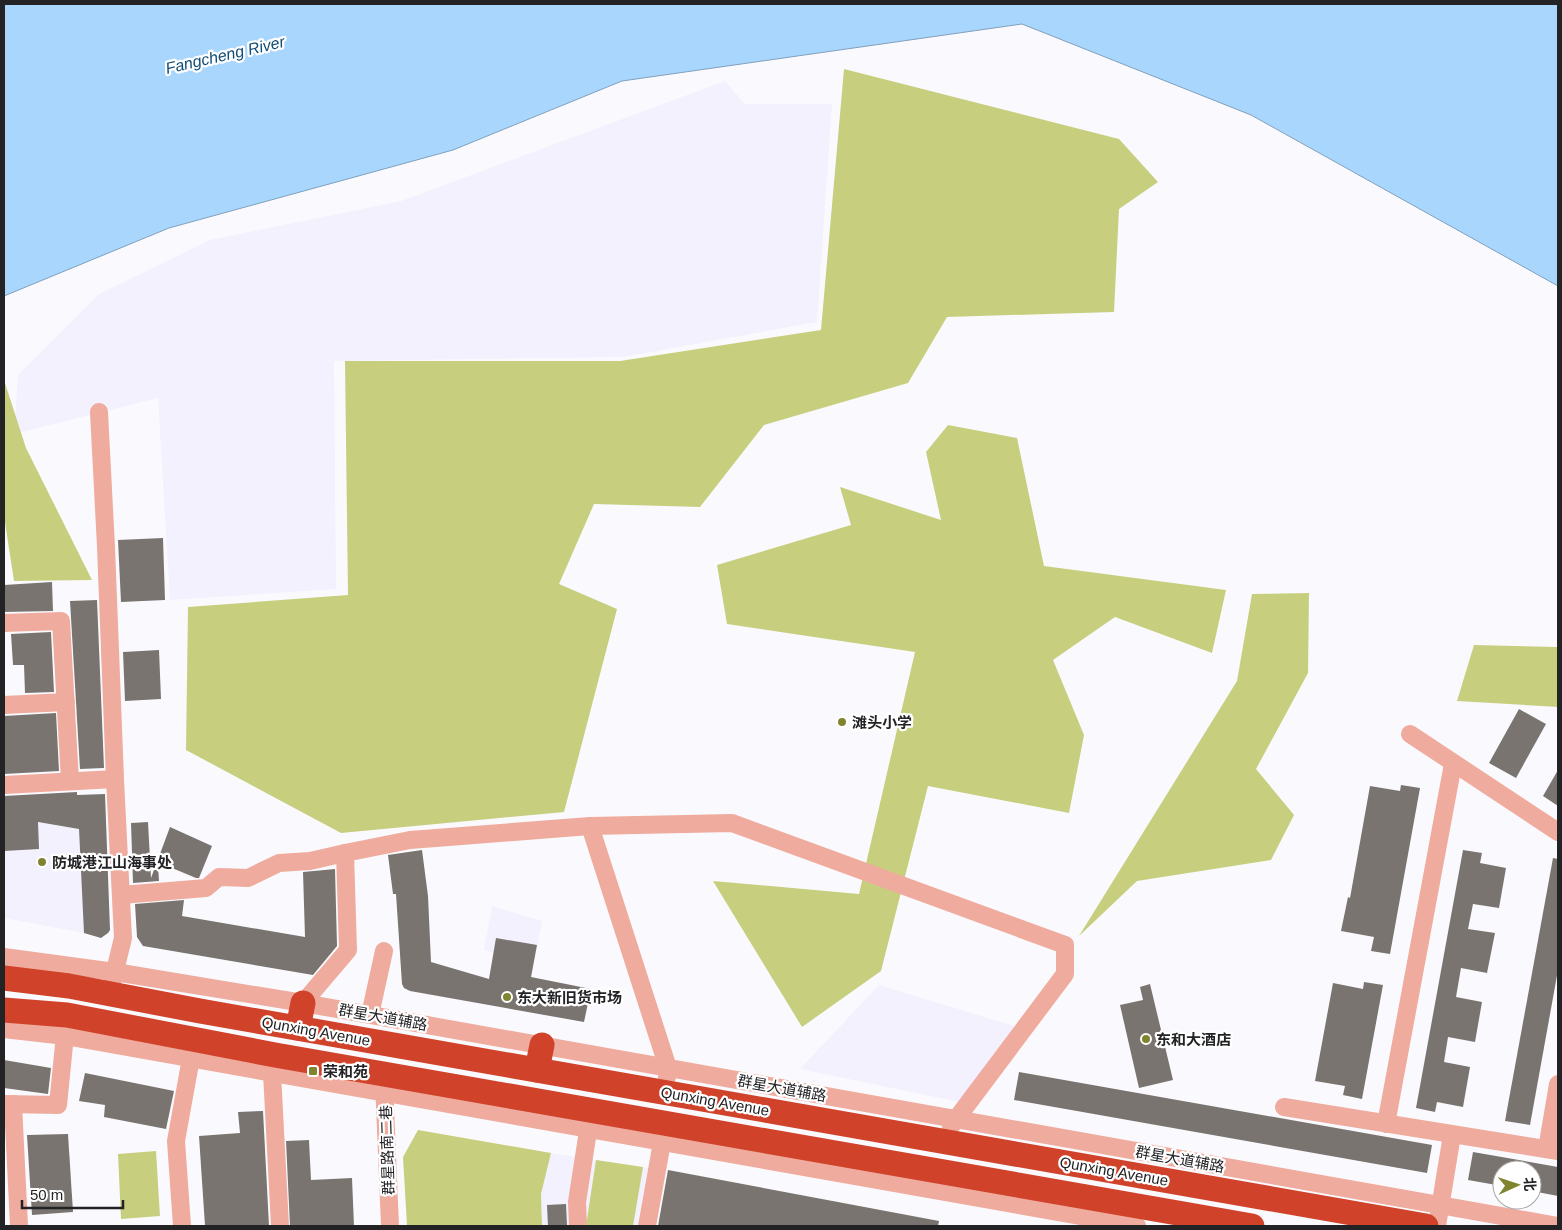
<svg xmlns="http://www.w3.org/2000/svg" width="1562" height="1230" viewBox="0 0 1562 1230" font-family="Arial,'Noto Sans SC',sans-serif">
<rect width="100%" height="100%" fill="#fafafe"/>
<g fill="#f2f1fd">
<polygon points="725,81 745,104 832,104 817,322 624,357 334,361 336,589 170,600 158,398 14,434 18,375 99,294 210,240 401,201"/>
<polygon points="4,817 79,829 84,933 4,918"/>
<polygon points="492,906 542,921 525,1011 484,1003 494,953 484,950"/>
<polygon points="879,985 1014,1026 969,1104 800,1069"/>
<polygon points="551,1153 648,1168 637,1226 542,1226 541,1194"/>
</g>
<g fill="#c7cf7e">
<polygon points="844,69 1119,139 1158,182 1119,209 1114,312 947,317 908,383 764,425 700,507 594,504 559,584 617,609 564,812 341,833 186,750 188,607 348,595 345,361 620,361 821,330"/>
<polygon points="4,380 26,448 92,580 14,581 4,516"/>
<polygon points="948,425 1017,438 1044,566 1226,590 1212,653 1115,617 1053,660 1084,735 1069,813 928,786 881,971 802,1027 713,881 859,894 915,652 727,624 717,565 851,525 840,487 941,520 926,452"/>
<polygon points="1309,593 1308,673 1256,769 1294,815 1271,860 1137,881 1079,936 1237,681 1252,594"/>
<polygon points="1474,645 1558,647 1558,707 1457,701"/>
<polygon points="418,1130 551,1153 541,1194 542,1226 407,1226 403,1157"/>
<polygon points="156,1151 160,1216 121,1219 118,1154"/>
<polygon points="596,1160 643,1167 633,1226 586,1226"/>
</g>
<polygon fill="#a8d6fd" stroke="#80a0bc" points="4,4 1558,4 1558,286 1251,115 1022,24 622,81 453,150 169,228 4,296"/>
<g fill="#79746f">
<polygon points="163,538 165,600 121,602 118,540"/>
<polygon points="52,582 53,611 4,612 4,585"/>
<polygon points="97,600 104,768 80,769 70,601"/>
<polygon points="51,632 54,692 25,693 24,665 13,665 11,634"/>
<polygon points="159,650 161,699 125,701 123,652"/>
<polygon points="1519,709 1546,724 1516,778 1489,763"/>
<polygon points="56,713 59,771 4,774 4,716"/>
<polygon points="1558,770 1558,806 1543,796"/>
<polygon points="1401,785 1420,788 1390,954 1371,951 1374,937 1341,931 1348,897 1350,898 1370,786 1400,791"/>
<polygon points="77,792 77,795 105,794 110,930 108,933 101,938 84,933 79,829 38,822 39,849 4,851 4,796"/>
<polygon points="148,822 151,878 170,827 212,846 199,878 196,878 172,868 171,870 158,866 159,881 133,883 131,823"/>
<polygon points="422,850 428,896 431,962 489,979 496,938 537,945 531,977 591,989 584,1022 410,991 404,988 402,984 396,894 393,894 388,855"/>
<polygon points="1463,850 1482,853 1480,863 1506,868 1499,908 1473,904 1468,929 1495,933 1487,973 1461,968 1456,997 1482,1002 1475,1042 1448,1037 1444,1062 1470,1067 1463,1107 1437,1102 1435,1112 1416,1108"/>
<polygon points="1553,858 1558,859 1558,970 1530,1125 1505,1121"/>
<polygon points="335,869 337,946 313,975 149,947 143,946 137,937 135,904 184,900 182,916 305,937 303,872"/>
<polygon points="1364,982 1383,985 1362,1099 1343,1095 1345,1086 1315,1081 1333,983 1363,989"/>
<polygon points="1150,984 1173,1080 1139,1088 1120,1005 1143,1000 1140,987"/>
<polygon points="4,1060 51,1068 48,1094 4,1088"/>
<polygon points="1019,1072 1432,1145 1427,1173 1014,1100"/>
<polygon points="85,1073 174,1091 166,1129 104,1117 105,1105 79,1101"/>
<polygon points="263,1111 269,1226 205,1226 199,1136 240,1133 238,1112"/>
<polygon points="68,1134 73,1212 32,1215 27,1135"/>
<polygon points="309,1140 311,1180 352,1178 354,1226 290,1226 286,1141"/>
<polygon points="1473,1152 1558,1167 1558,1196 1532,1191 1532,1170 1502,1170 1502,1186 1468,1180"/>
<polygon points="668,1170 939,1221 938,1226 658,1226"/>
<polygon points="566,1204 567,1226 548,1226 547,1205"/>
</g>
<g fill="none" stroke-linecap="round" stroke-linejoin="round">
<g stroke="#efac9e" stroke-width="18">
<polyline points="99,412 106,547 115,779 123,938 112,983"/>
<polyline points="4,623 61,621 70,781"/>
<polyline points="4,705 66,702"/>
<polyline points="1410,734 1558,832"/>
<polyline points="4,785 115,779"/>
<polyline points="590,826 668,1068 667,1077"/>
<polyline points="121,895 206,888 219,877 248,878 279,863 310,861 345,853"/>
<polyline points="4,957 115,972 303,1003 1558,1226"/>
<polyline points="303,1003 348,950 345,853 410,840 590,826 732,823 1065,945 1065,974 951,1126"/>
<polyline points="370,1015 384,951"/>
<polyline points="4,1029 65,1036 1137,1226"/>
<polyline points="274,1062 272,1073 280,1226"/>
<polyline points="384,1082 390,1226"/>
<polyline points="4,1104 58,1105 66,1025"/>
<polyline points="13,1104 19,1226"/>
<polyline points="1284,1107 1558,1151"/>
<polyline points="1386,1124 1453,764"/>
<polyline points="1547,1149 1558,1084"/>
<polyline points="182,1226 176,1141 193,1047"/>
<polyline points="578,1226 577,1202 590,1118"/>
<polyline points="647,1226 664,1131"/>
<polyline points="1437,1226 1452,1135"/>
</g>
<g stroke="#d0432a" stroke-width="25">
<polyline points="4,978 69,986 200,1011 1426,1226"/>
<polyline points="4,1010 67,1015 275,1055 1252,1226"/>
<polyline points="298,1028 303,1003"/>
<polyline points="537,1070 542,1045"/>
</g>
</g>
<g fill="#81842e" stroke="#fff" stroke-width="2">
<circle cx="842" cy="722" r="5"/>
<circle cx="42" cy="862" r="5"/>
<circle cx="507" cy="997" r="5"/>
<circle cx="1146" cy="1039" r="5"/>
<rect x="308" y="1066" width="10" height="10" rx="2.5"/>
</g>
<g text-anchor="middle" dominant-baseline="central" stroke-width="4.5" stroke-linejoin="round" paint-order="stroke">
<g font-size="15" font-weight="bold" fill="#232326" stroke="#fff" text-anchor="start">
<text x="852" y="722">滩头小学</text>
<text x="52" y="862">防城港江山海事处</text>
<text x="517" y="997">东大新旧货市场</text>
<text x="1156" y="1039">东和大酒店</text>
<text x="323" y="1071">荣和苑</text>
</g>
<g font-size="15" fill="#232326" stroke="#fff">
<text transform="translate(383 1017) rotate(10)">群星大道辅路</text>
<text transform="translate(316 1031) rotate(10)">Qunxing Avenue</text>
<text transform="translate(782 1088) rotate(10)">群星大道辅路</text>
<text transform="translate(715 1101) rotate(10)">Qunxing Avenue</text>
<text transform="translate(387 1150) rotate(-92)">群星路南二巷</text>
<text transform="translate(1180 1159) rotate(10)">群星大道辅路</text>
<text transform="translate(1114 1171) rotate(10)">Qunxing Avenue</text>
</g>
<g font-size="16" font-style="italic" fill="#104c76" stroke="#fff">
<text transform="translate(225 55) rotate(-13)">Fangcheng River</text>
</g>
</g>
<rect width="1562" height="1230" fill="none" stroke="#232326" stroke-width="10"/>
<g transform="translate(1517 1185) rotate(87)"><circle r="24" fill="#ffffff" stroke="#a7a7a8"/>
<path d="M0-4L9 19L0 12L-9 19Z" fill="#81842e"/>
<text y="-8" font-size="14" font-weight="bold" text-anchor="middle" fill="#232326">北</text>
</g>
<path d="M22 1200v8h101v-8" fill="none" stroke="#232326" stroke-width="2.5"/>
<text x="30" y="1200" font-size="15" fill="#232326" stroke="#ffffff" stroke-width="4" paint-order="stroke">50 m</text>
</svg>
